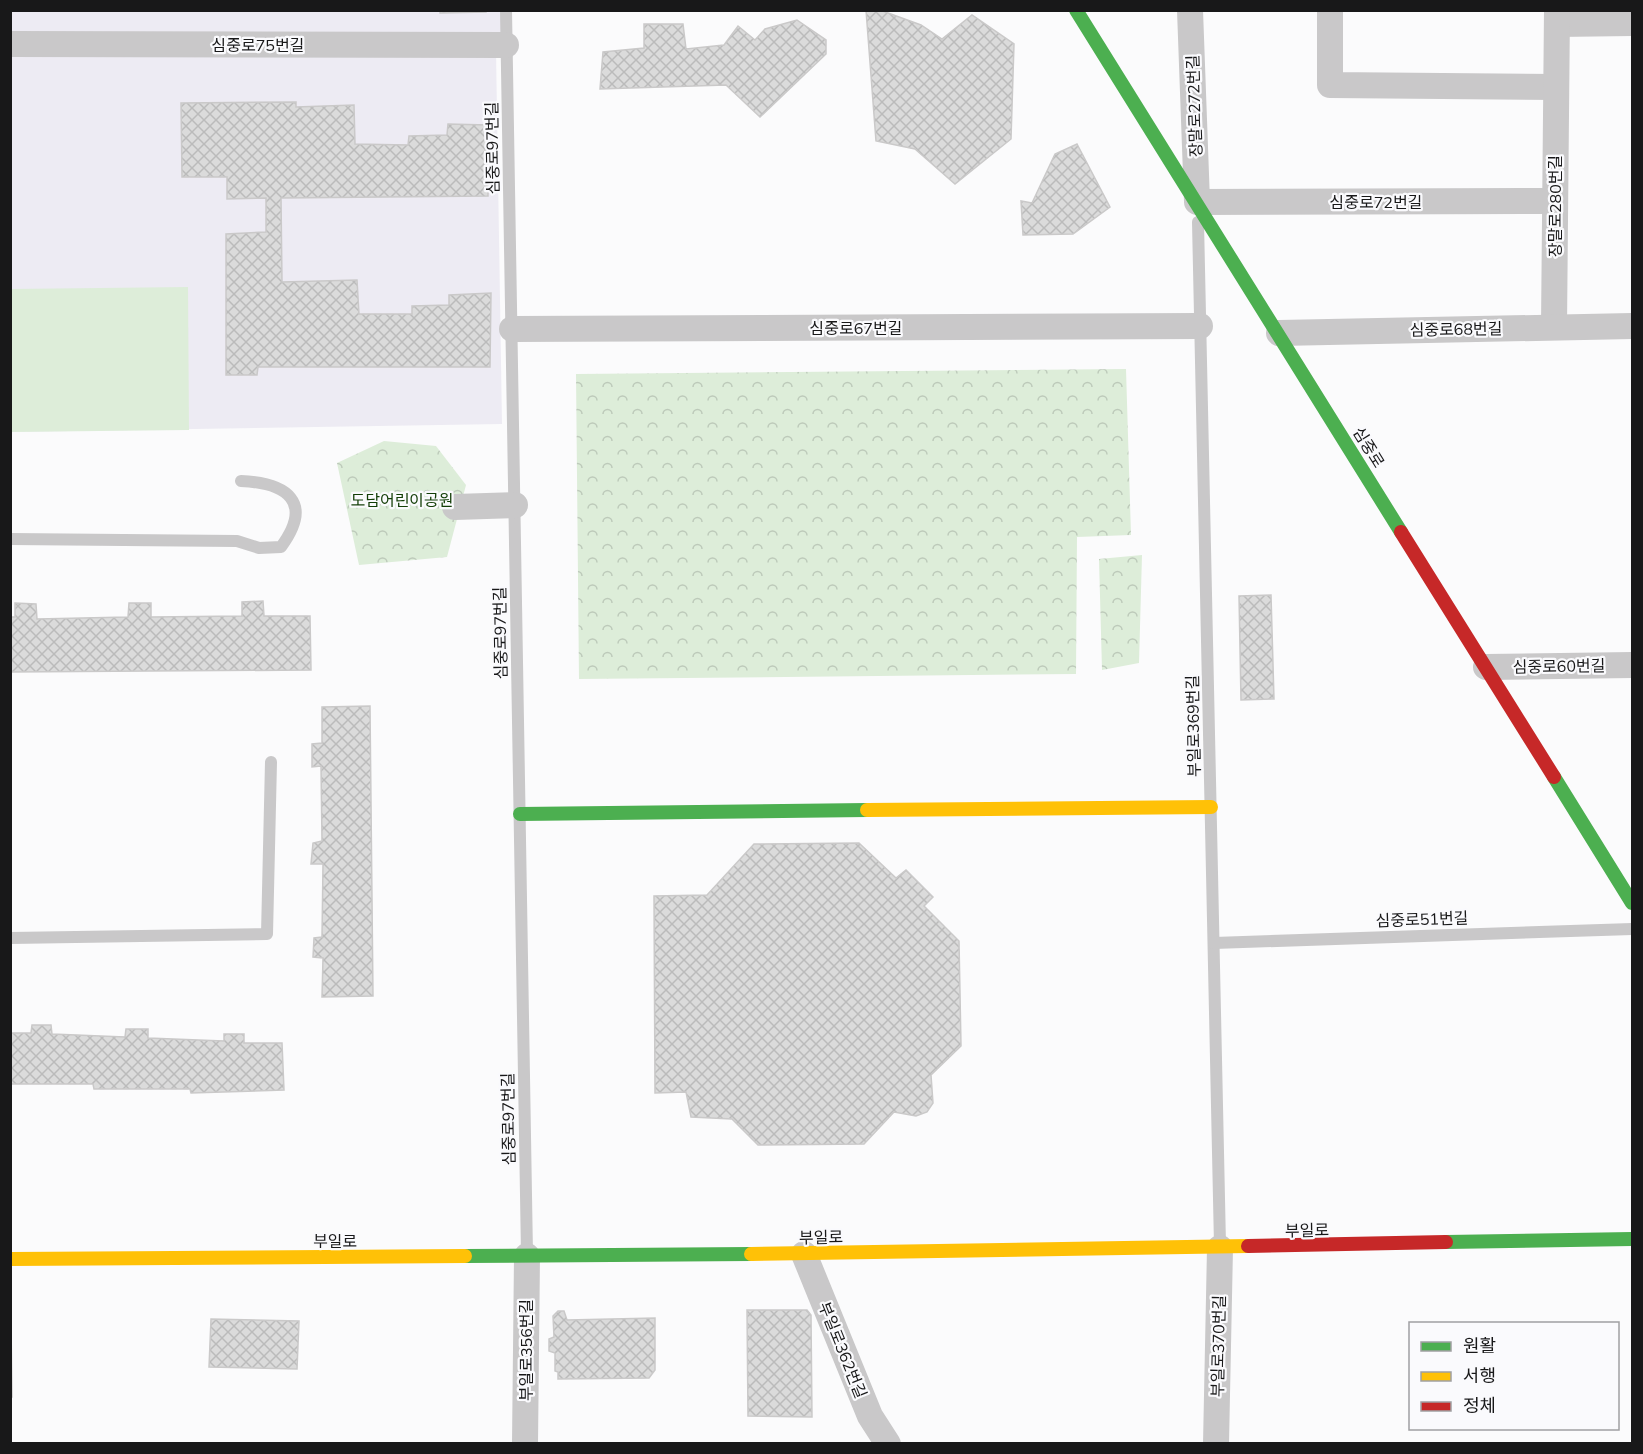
<svg xmlns="http://www.w3.org/2000/svg" width="1643" height="1454" viewBox="0 0 1643 1454" font-family="Mulish,'Noto Sans KR',sans-serif">
<defs>
<pattern id="park-crowns" width="20" height="18" patternUnits="userSpaceOnUse" patternTransform="scale(1.5)"><rect width="20" height="18" fill="#ddedd9"/><path d="M2 6a3 3 0 1 1 6 0M12 15a3 3 0 1 1 6 0" fill="none" stroke="#bdcaba"/></pattern>
<pattern id="building-cross-hatch" width="8" height="8" patternUnits="userSpaceOnUse" patternTransform="scale(1.5)"><rect width="8" height="8" fill="#dbdbdb"/><path d="M0 0l8 8M0 8l8-8" fill="none" stroke="#bbb"/></pattern>
</defs>
<rect width="100%" height="100%" fill="#fbfbfc"/>
<g fill="#edebf3">
<polygon points="11,11 506,11 506,45 11,40"/>
<polygon points="496,51 502,424 11,432 10,57"/>
</g>
<g fill="url(#park-crowns)">
<polygon points="1126,369 1131,535 1077,537 1076,674 579,679 576,374"/>
<polygon points="384,441 436,446 466,485 447,557 359,565 337,463"/>
<polygon points="1142,555 1139,663 1102,670 1099,559"/>
</g>
<polygon fill="#ddedd9" points="188,287 189,430 11,432 11,289"/>
<g fill="url(#building-cross-hatch)" stroke="#cac9c9" stroke-width="1.5">
<polygon points="440,10 486,10 486,12 440,13"/>
<polygon points="866,10 880,10 921,25 942,39 972,15 1014,44 1011,139 955,184 915,149 876,141"/>
<polygon points="797,20 826,40 826,54 760,117 726,85 600,89 603,52 644,48 644,24 683,24 686,49 724,45 738,26 755,40 765,29"/>
<polygon points="296,102 296,107 354,105 355,144 408,145 409,136 447,135 448,124 488,125 488,196 281,198 282,282 357,280 359,314 412,314 412,306 449,305 449,295 491,293 490,367 258,367 257,375 226,375 226,234 266,232 266,198 227,199 227,177 182,177 181,103"/>
<polygon points="1077,144 1110,207 1073,234 1023,235 1021,201 1032,203 1055,154"/>
<polygon points="1271,595 1274,699 1241,700 1239,596"/>
<polygon points="263,601 264,616 310,616 311,670 10,672 10,617 15,617 15,603 36,604 37,619 128,617 129,603 151,603 151,617 242,616 242,602"/>
<polygon points="370,706 373,996 322,997 323,958 313,957 314,938 322,937 323,864 311,864 313,843 322,841 321,766 312,767 312,744 322,743 322,707"/>
<polygon points="859,843 896,878 906,870 933,897 924,906 959,941 961,1046 931,1075 933,1103 927,1112 916,1116 894,1112 864,1144 758,1145 732,1119 691,1117 686,1092 655,1093 654,896 707,895 754,844"/>
<polygon points="32,1025 51,1025 52,1034 125,1037 126,1029 148,1029 148,1038 224,1041 224,1034 244,1034 244,1043 282,1043 284,1090 191,1093 190,1089 94,1089 93,1084 10,1084 10,1033 31,1033"/>
<polygon points="747,1310 807,1310 811,1315 812,1417 748,1416"/>
<polygon points="558,1311 564,1311 567,1320 655,1318 655,1370 649,1378 558,1379 558,1372 555,1371 555,1353 549,1351 549,1339 554,1337 553,1316"/>
<polygon points="211,1319 299,1321 297,1369 209,1367"/>
<polygon points="10,1324 11,1324 12,1397 10,1397"/>
</g>
<g fill="none" stroke-linecap="round" stroke-linejoin="round">
<g stroke="#c9c8c9" stroke-width="12">
<polyline points="506,10 527,1254"/>
<polyline points="1198,222 1220,1245"/>
<path d="M10 539 237 541 259 548 281 547C314 502 287 483 241 481"/>
<polyline points="10,938 267,934 271,762"/>
<polyline points="1214,943 1632,929"/>
</g>
<g stroke="#c9c8c9" stroke-width="26">
<polyline points="1190,10 1197,202 1555,201"/>
<polyline points="1330,10 1330,85 1556,87"/>
<polyline points="1557,24 1632,23"/>
<polyline points="10,44 506,45"/>
<polyline points="1554,326 1557,10"/>
<polyline points="512,329 1200,326"/>
<polyline points="1279,333 1632,326"/>
<polyline points="455,507 515,505"/>
<polyline points="1486,667 1632,665"/>
<polyline points="804,1254 870,1416 888,1444"/>
<polyline points="525,1444 527,1256"/>
<polyline points="1216,1444 1220,1248"/>
</g>
<g stroke="#4caf50" stroke-width="14">
<polyline points="1076,10 1401,532"/>
<polyline points="1554,777 1632,903"/>
<polyline points="520,814 867,810"/>
<polyline points="1446,1242 1632,1239"/>
<polyline points="465,1256 751,1254"/>
</g>
<g stroke="#ffc107" stroke-width="14">
<polyline points="867,810 1211,807"/>
<polyline points="751,1254 1248,1246"/>
<polyline points="10,1259 465,1256"/>
</g>
<g stroke="#c62828" stroke-width="14">
<polyline points="1401,532 1554,777"/>
<polyline points="1248,1246 1446,1242"/>
</g>
</g>
<g text-anchor="middle" dominant-baseline="central" stroke-width="4.5" stroke-linejoin="round" paint-order="stroke">
<g font-size="16" fill="#181819" stroke="#fafafd">
<text x="258" y="45">심중로75번길</text>
<text transform="translate(1194 106) rotate(-92)">장말로272번길</text>
<text transform="translate(492 148) rotate(-91)">심중로97번길</text>
<text x="1376" y="202">심중로72번길</text>
<text transform="translate(1555 206) rotate(-90)">장말로280번길</text>
<text x="856" y="328">심중로67번길</text>
<text transform="translate(1456 329) rotate(-1)">심중로68번길</text>
<text transform="translate(1369 447) rotate(58)">심중로</text>
<text transform="translate(500 633) rotate(-91)">심중로97번길</text>
<text transform="translate(1559 666) rotate(-1)">심중로60번길</text>
<text transform="translate(1193 726) rotate(-91)">부일로369번길</text>
<text transform="translate(1422 919) rotate(-2)">심중로51번길</text>
<text transform="translate(508 1119) rotate(-91)">심중로97번길</text>
<text transform="translate(1307 1230) rotate(-1)">부일로</text>
<text transform="translate(821 1237) rotate(-1)">부일로</text>
<text x="335" y="1241">부일로</text>
<text transform="translate(1218 1346) rotate(-89)">부일로370번길</text>
<text transform="translate(526 1350) rotate(-90)">부일로356번길</text>
<text transform="translate(843 1350) rotate(68)">부일로362번길</text>
</g>
<g font-size="16" fill="#133e07" stroke="#fafafd">
<text x="402" y="500">도담어린이공원</text>
</g>
</g>
<rect width="1643" height="1454" fill="none" stroke="#181819" stroke-width="24"/>
<rect x="1409" y="1322" width="210" height="108" fill="#fafafd" stroke="#a0a0a2" stroke-width="1.5"/>
<rect x="1421" y="1342" width="30" height="9" fill="#4caf50" stroke="#a0a0a2" stroke-width="1.5"/>
<text x="1463" y="1352" font-size="18" fill="#181819">원활</text>
<rect x="1421" y="1372" width="30" height="9" fill="#ffc107" stroke="#a0a0a2" stroke-width="1.5"/>
<text x="1463" y="1382" font-size="18" fill="#181819">서행</text>
<rect x="1421" y="1402" width="30" height="9" fill="#c62828" stroke="#a0a0a2" stroke-width="1.5"/>
<text x="1463" y="1412" font-size="18" fill="#181819">정체</text>
</svg>
